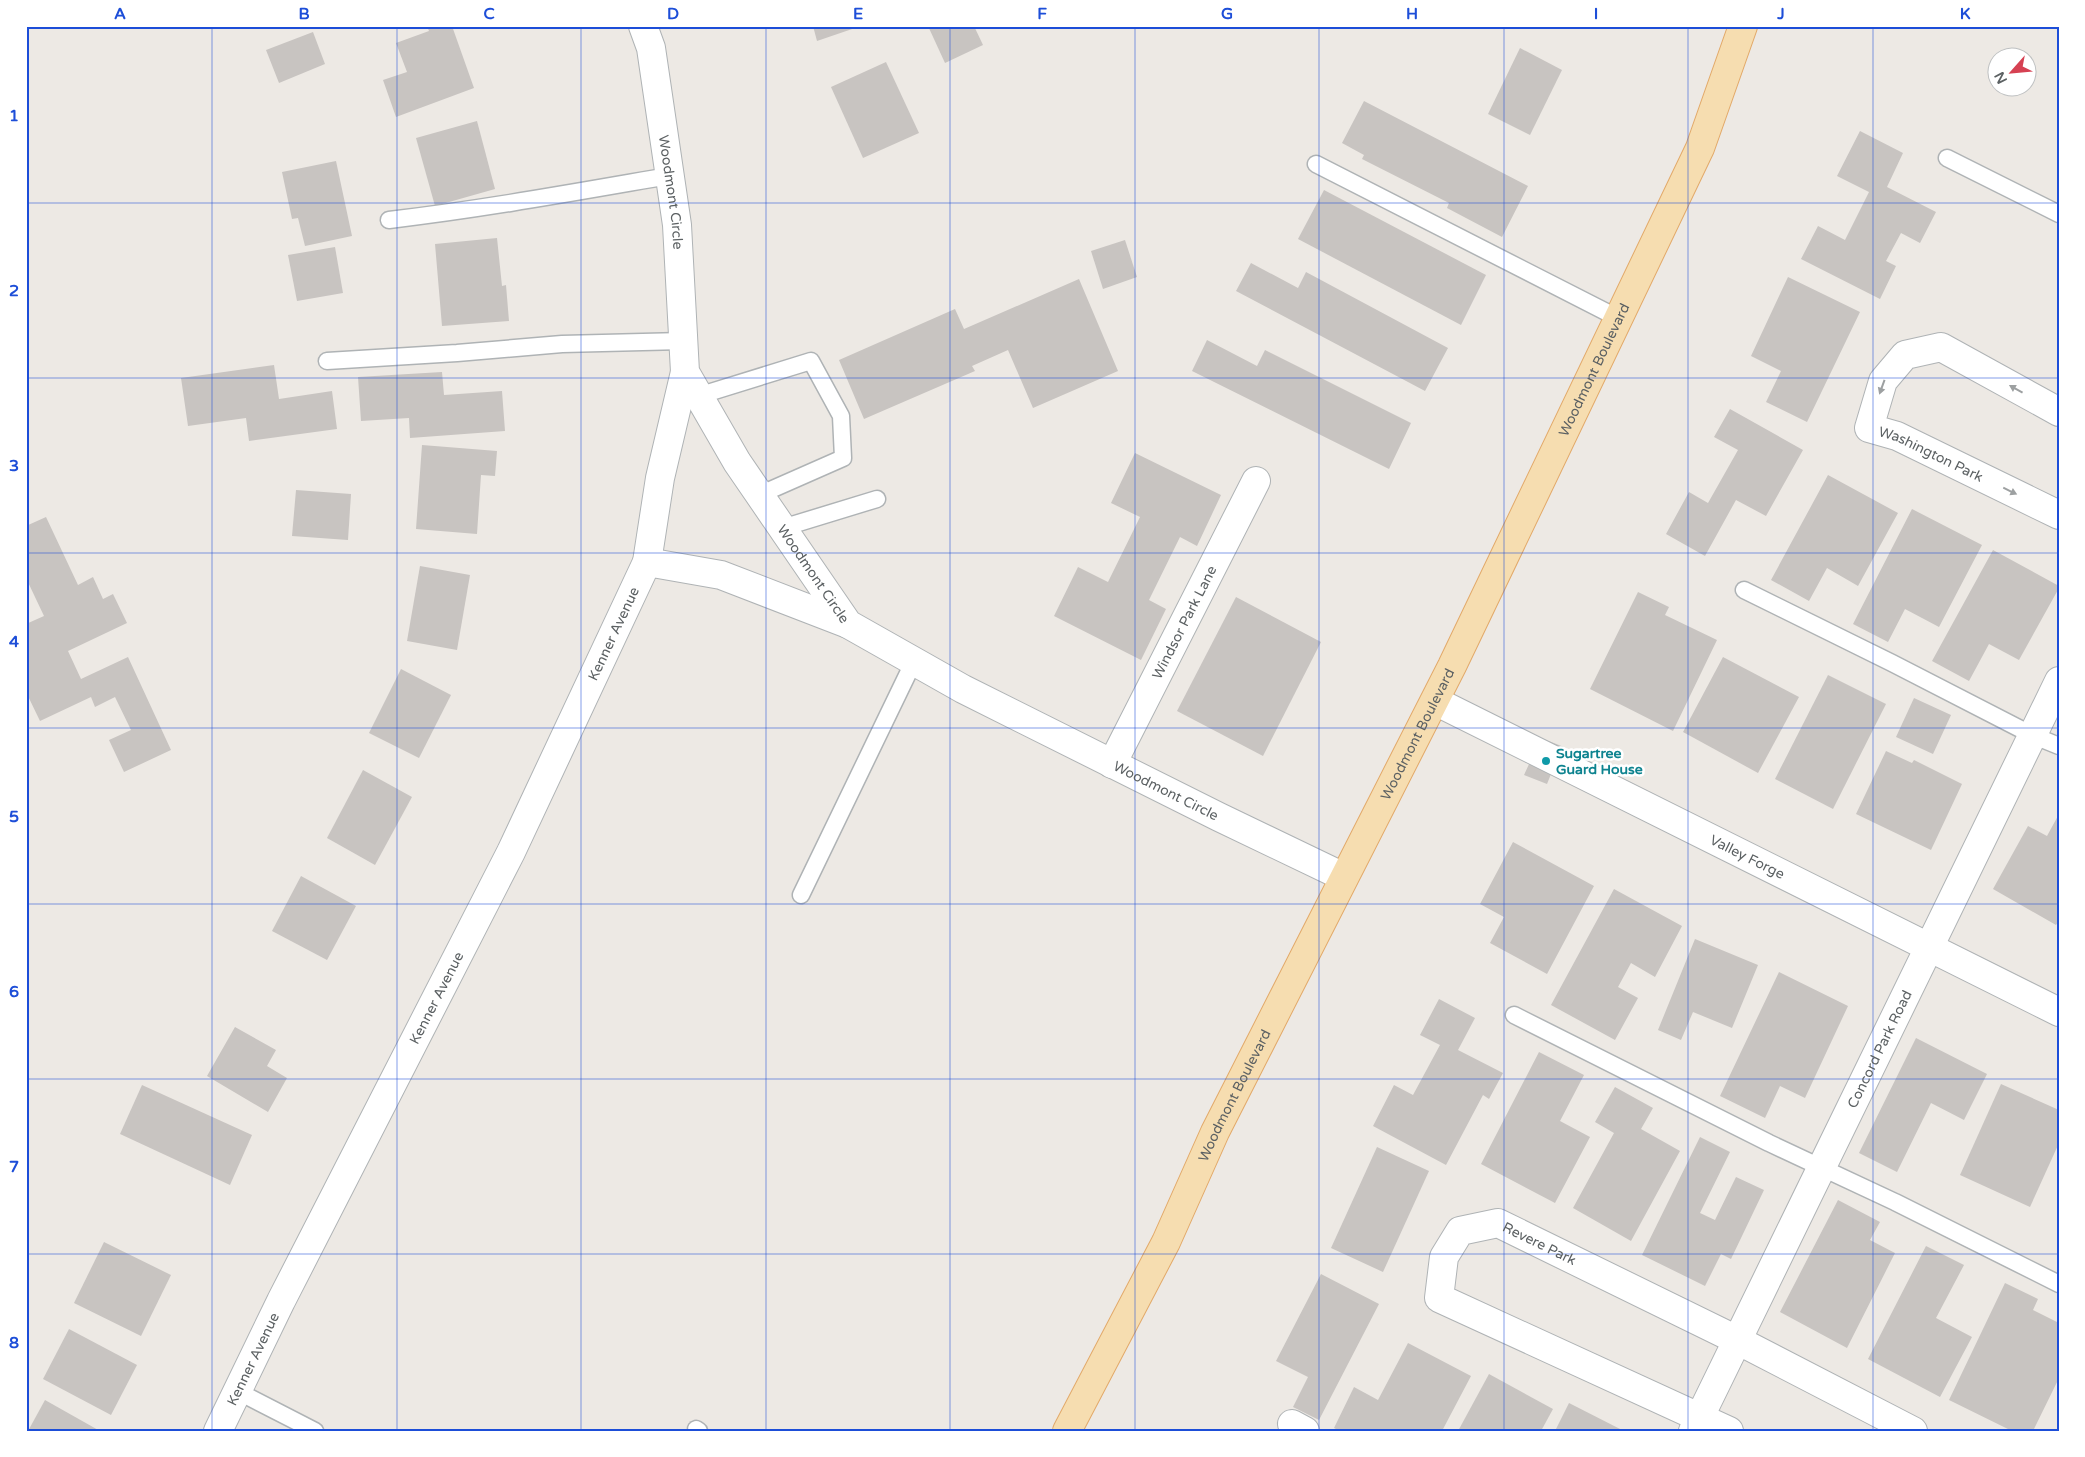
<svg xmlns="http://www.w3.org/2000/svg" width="2085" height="1457" viewBox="0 0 2085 1457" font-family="'Varela Round',sans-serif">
<rect width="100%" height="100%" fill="#ede9e4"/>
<g fill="#c8c4c1">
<polygon points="427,26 452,26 474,88 396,117 383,80 407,72 396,43 429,31"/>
<polygon points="813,26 858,26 858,27 817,41"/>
<polygon points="928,26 974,26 983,45 945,63"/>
<polygon points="313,32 325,64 279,83 266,50"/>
<polygon points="1520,48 1562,70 1530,135 1488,114"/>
<polygon points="886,62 919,133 863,158 831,87"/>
<polygon points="1364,101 1528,186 1502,237 1447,208 1449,203 1362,159 1364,155 1342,143"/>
<polygon points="477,121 495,189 435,206 416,138"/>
<polygon points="1860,131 1903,153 1887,187 1936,212 1920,243 1901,233 1886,261 1896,266 1880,299 1801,259 1818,226 1845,240 1869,192 1837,176"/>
<polygon points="336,161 352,236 305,246 298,218 292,219 282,172"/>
<polygon points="1324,190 1486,275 1461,325 1298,239"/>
<polygon points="497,238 502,286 506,285 509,321 442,326 435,244"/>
<polygon points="1125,240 1137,277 1103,289 1091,251"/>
<polygon points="335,247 343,293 297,301 288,255"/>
<polygon points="1251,263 1298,288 1306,272 1448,348 1425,391 1236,291"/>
<polygon points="1788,277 1860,312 1807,422 1766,402 1781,371 1751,356"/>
<polygon points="1079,279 1118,371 1033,408 1008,350 972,366 975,371 864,419 839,360 955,309 964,329"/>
<polygon points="1207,340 1257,366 1265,350 1411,423 1389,469 1192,371"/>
<polygon points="274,365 279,399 332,391 337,429 249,441 246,418 188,426 181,378"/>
<polygon points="442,372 444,395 502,391 505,431 410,438 409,418 361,421 358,377"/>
<polygon points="1730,409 1803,450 1766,516 1736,500 1705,556 1666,534 1689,492 1708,503 1738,450 1714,437"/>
<polygon points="422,445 497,451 495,476 481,475 477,534 416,529"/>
<polygon points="1135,453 1221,495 1197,546 1180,537 1149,600 1166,609 1141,660 1054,616 1078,567 1108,582 1140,517 1111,503"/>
<polygon points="1828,475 1898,513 1858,586 1827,568 1809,601 1771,580"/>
<polygon points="296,490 351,494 348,540 292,536"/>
<polygon points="1912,509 1982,545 1939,627 1905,609 1888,642 1853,624"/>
<polygon points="46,517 78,585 93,577 103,599 113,594 127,623 68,651 81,679 128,657 171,750 124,772 109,740 131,730 115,697 95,707 91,697 40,721 26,692 26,624 44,616 26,578 26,526"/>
<polygon points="1993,550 2059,586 2059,588 2019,660 1989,644 1969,681 1932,661"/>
<polygon points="420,566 470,575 457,650 407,641"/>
<polygon points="1638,592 1669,607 1665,615 1717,640 1673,731 1590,689"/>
<polygon points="1236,597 1321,642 1263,756 1177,711"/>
<polygon points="1723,657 1799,697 1758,773 1683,732"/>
<polygon points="401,669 451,695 419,758 369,733"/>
<polygon points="1828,675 1886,704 1833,809 1775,779"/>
<polygon points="1914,698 1951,715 1933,754 1896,737"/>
<polygon points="1541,738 1564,747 1560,760 1551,774 1547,784 1524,775"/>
<polygon points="1886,751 1912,763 1914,760 1962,784 1931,850 1856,814"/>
<polygon points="363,770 412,797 375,865 327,838"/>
<polygon points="2059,814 2059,921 2056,925 1993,889 2028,826 2047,836"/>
<polygon points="1513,842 1594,886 1547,974 1490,943 1504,917 1480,904"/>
<polygon points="301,876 356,906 327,960 272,931"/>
<polygon points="1614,889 1682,926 1655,977 1631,963 1618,987 1638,998 1615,1040 1551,1005"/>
<polygon points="1695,939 1758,965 1732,1028 1693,1012 1681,1040 1658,1030"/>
<polygon points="1779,972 1848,1006 1805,1098 1780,1086 1765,1118 1720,1096"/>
<polygon points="1439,999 1475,1018 1458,1050 1503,1073 1489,1099 1483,1095 1446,1165 1373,1126 1394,1085 1413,1095 1440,1045 1420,1035"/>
<polygon points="235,1027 276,1050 267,1066 287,1078 268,1112 207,1076"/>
<polygon points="1916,1038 1987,1074 1964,1120 1931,1103 1897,1172 1859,1153"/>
<polygon points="1539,1052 1584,1075 1560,1121 1590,1137 1555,1203 1481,1164"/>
<polygon points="2001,1084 2059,1110 2059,1143 2030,1207 1960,1175"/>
<polygon points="142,1085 252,1135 230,1185 120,1134"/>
<polygon points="1615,1087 1653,1108 1641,1129 1680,1151 1631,1241 1573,1208 1614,1133 1595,1122"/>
<polygon points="1700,1137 1730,1152 1700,1213 1715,1220 1736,1177 1764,1190 1731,1259 1721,1254 1705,1286 1642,1255"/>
<polygon points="1377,1147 1429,1171 1383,1272 1331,1248"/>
<polygon points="1838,1200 1880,1222 1870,1240 1895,1253 1847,1348 1780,1312"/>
<polygon points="104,1242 171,1275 141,1336 74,1303"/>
<polygon points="1926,1246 1964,1265 1936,1318 1972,1337 1940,1397 1868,1359"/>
<polygon points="1321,1274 1379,1304 1319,1420 1293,1407 1308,1377 1276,1361"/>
<polygon points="2005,1283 2038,1299 2033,1310 2059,1323 2059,1378 2033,1431 2012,1431 1949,1400"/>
<polygon points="69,1329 137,1365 111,1415 43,1379"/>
<polygon points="1408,1343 1471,1376 1442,1431 1340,1431 1334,1428 1354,1387 1378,1400"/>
<polygon points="1489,1374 1553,1409 1541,1431 1458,1431"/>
<polygon points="45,1400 100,1431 28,1431"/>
<polygon points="1569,1403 1624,1431 1555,1431"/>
</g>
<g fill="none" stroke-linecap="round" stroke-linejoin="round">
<defs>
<g id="lane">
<polyline points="1947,158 2059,214"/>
<polyline points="1316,164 1618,318"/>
<path d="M389 220C483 209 576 192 669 176"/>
<polyline points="327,361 457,353 562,344 683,341"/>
<polyline points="698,396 811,361 841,416 843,458 759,495"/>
<polyline points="782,528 877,499"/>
<polyline points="1744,590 1892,663 2032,735 2059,746"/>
<polyline points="801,895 914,661"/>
<polyline points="1514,1015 1769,1143 1895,1202 2059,1284"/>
<polyline points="237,1391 315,1431"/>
<polyline points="696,1429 699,1431"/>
</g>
<g id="street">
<path id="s1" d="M643 26 651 48 677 225 685 372 737 462 848 624 963 689 1219 817 1344 877"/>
<path id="s2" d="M2059 412 1941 347 1905 355 1883 381 1869 428 1897 436 2059 515"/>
<polyline points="647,562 721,575 848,624"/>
<path id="s3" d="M1435 701 2059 1012"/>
<path id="s4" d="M1112 764 1256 481"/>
<polyline points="1292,1424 1305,1431"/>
<path id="s5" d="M218 1431 281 1301 511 852 647 562 660 478 685 372"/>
<path id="s6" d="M1693 1431 2059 681"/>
<path id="s7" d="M1729 1431 1439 1298 1444 1257 1460 1231 1498 1223 1737 1340 1913 1431"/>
</g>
<g id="primary">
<path id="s8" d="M1067 1431 1166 1242 1215 1132 1452 666 1700 148 1743 26"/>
</g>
</defs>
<use href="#lane" stroke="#afb3b5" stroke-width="19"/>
<use href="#street" stroke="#afb3b5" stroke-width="30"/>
<use href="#primary" stroke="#e2a969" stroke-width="30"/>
<use href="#lane" stroke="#fff" stroke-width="16"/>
<use href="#street" stroke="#fff" stroke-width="28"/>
<use href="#primary" stroke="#f6ddb0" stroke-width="28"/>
</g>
<defs><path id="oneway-solid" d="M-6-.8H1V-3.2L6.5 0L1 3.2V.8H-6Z" transform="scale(1.25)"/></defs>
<g fill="#9da0a1">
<use href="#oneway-solid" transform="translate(1882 387) rotate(110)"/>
<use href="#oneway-solid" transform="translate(2016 389) rotate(-151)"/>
<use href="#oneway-solid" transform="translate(2010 491) rotate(26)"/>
</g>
<path fill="none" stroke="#1d4ed8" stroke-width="1" stroke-opacity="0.55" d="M212 26V1431M397 26V1431M581 26V1431M766 26V1431M950 26V1431M1135 26V1431M1319 26V1431M1504 26V1431M1688 26V1431M1873 26V1431M26 203H2059M26 378H2059M26 553H2059M26 728H2059M26 904H2059M26 1079H2059M26 1254H2059"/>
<circle fill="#0f9aa8" stroke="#fff" stroke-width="2" cx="1546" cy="761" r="5"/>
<g text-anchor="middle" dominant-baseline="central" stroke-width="5" stroke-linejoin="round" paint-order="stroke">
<g font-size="14" fill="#5c6163" stroke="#fff">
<text stroke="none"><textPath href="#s1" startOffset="169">Woodmont Circle</textPath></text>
<text stroke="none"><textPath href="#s8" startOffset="1185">Woodmont Boulevard</textPath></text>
<text stroke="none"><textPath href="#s2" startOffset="322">Washington Park</textPath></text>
<text stroke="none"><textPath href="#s1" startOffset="589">Woodmont Circle</textPath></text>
<text stroke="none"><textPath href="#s4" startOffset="159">Windsor Park Lane</textPath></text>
<text stroke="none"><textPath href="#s5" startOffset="890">Kenner Avenue</textPath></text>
<text stroke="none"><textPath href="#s8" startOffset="780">Woodmont Boulevard</textPath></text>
<text stroke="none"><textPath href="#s1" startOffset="1009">Woodmont Circle</textPath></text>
<text stroke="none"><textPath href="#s3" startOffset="349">Valley Forge</textPath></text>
<text stroke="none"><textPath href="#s5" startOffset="485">Kenner Avenue</textPath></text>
<text stroke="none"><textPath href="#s6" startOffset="425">Concord Park Road</textPath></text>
<text stroke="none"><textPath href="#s8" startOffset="375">Woodmont Boulevard</textPath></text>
<text stroke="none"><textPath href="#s7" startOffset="476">Revere Park</textPath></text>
<text stroke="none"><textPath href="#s5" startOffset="80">Kenner Avenue</textPath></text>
</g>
<g font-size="14" font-weight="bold" fill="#0d838f" stroke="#fff" text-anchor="start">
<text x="1556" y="753">Sugartree<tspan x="1556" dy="16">Guard House</tspan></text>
</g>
</g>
<rect width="2085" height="1457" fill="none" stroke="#ffffff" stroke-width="55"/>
<g transform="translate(2012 72) rotate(243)"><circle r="24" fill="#ffffff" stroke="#bec0c1"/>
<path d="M0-4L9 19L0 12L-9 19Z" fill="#d64152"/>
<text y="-8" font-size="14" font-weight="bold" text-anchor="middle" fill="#5c6163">N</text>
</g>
<rect x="28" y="28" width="2030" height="1402" fill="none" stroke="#1d4ed8" stroke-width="2"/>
<g font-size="16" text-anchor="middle" font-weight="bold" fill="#1d4ed8">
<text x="120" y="19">A</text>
<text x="304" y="19">B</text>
<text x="489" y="19">C</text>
<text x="673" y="19">D</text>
<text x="858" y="19">E</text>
<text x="1042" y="19">F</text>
<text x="1227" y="19">G</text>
<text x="1412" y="19">H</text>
<text x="1596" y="19">I</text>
<text x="1781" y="19">J</text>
<text x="1965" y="19">K</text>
<text x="14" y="121">1</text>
<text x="14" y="296">2</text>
<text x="14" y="471">3</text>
<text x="14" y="647">4</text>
<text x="14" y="822">5</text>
<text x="14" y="997">6</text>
<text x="14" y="1172">7</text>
<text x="14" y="1348">8</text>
</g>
</svg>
